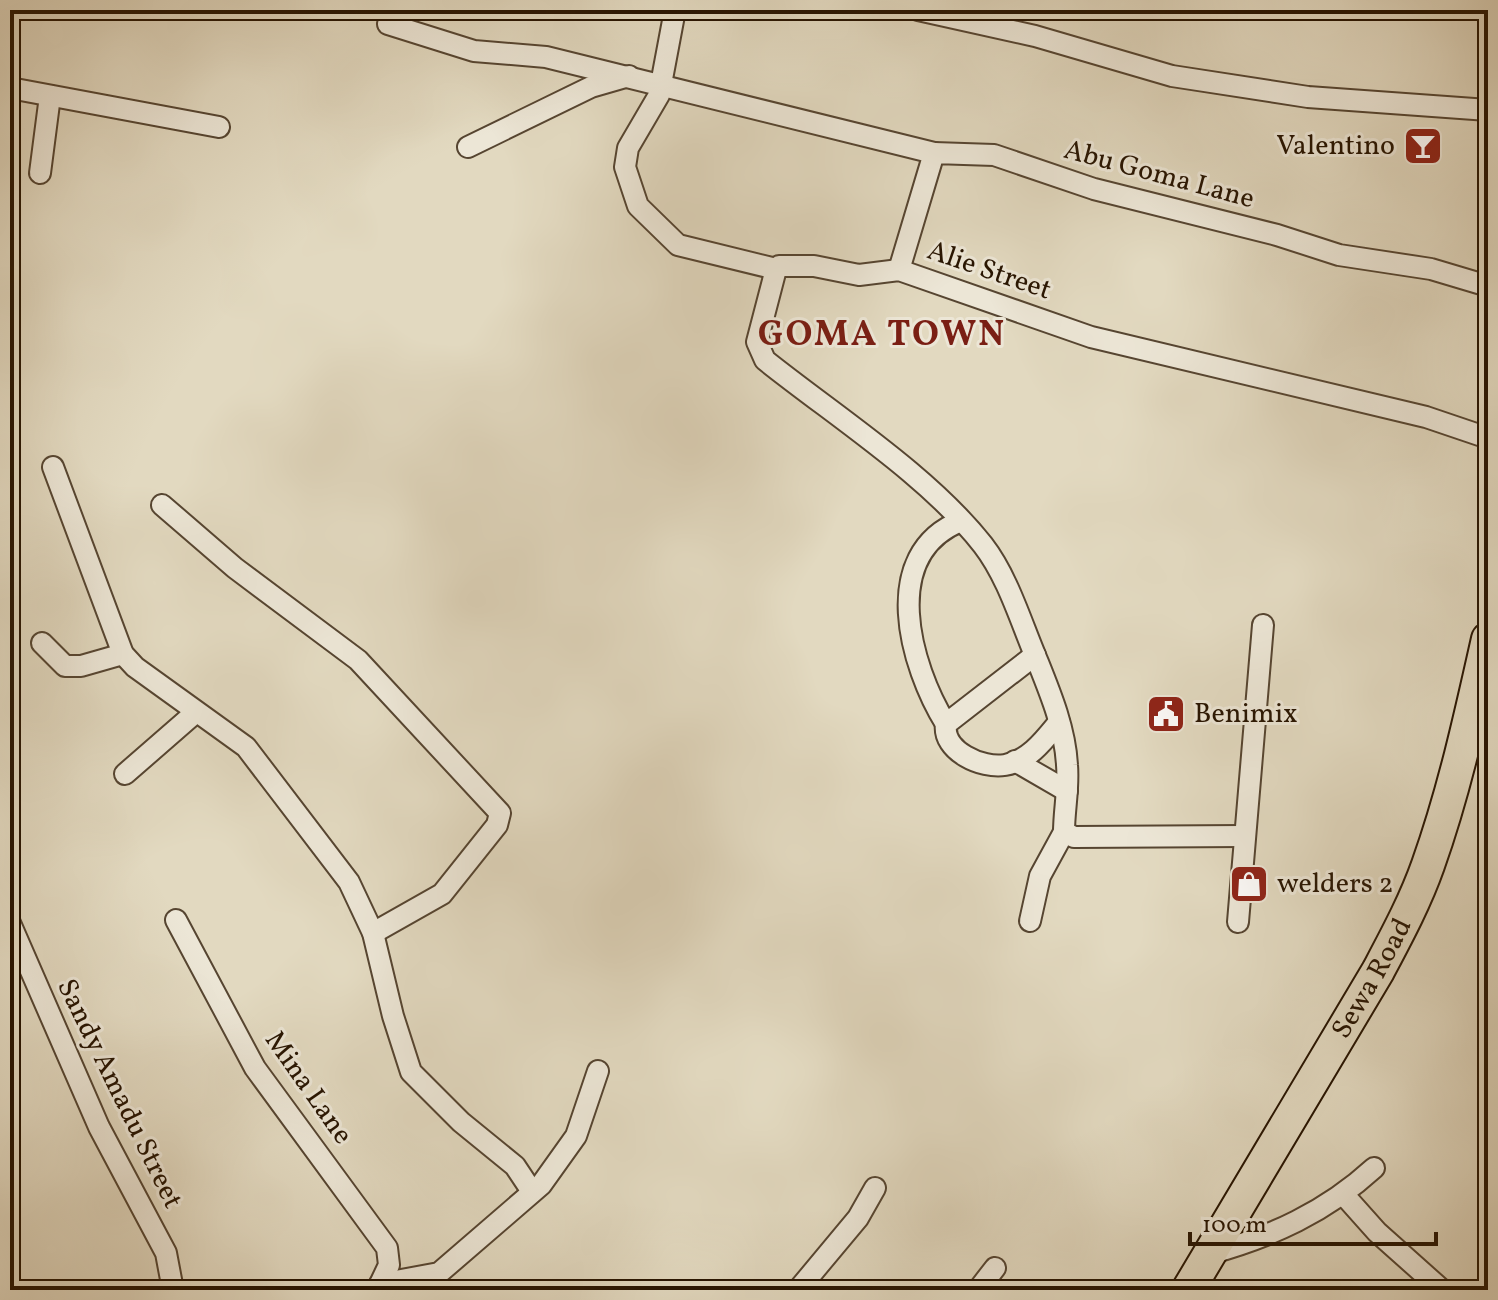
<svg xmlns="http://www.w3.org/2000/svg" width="1498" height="1300" viewBox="0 0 1498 1300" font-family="Vollkorn,serif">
<rect width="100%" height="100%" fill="#e2d9c0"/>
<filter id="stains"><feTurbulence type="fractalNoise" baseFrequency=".0025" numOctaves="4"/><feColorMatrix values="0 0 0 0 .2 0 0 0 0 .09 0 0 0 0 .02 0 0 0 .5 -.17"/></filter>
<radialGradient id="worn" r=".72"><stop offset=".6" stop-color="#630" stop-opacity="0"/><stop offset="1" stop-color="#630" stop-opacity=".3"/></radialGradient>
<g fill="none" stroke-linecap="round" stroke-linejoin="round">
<defs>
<g id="minor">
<polyline points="675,10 659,95 628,148 625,167 638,206 678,245 776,269 779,266 814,266 859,275 899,270 1091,337 1426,417 1488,438"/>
<polyline points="918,10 1035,36 1172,76 1308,97 1488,110"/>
<polyline points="388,24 474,51 546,57 934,153"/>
<polyline points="10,88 219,127"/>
<polyline points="468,147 591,87 629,76"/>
<polyline points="40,173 50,96"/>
<path d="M776 269 757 342 765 360C835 416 928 475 983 545 1007 576 1020 619 1035 655 1049 690 1065 727 1067 765 1069 788 1064 810 1064 832L1074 837 1244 836"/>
<polyline points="899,270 934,153 994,155 1094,189 1277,235 1339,255 1431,269 1488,286"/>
<polyline points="53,467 123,654 135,667 246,747 349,882 373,933 393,1016 411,1072 461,1122 515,1166 531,1190"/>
<polyline points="162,505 235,568 358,660 500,813 497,825 442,894 373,933"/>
<polyline points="42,643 65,666 81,666 123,654"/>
<path d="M1035 655 946 724C942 751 982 769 1005 765 1029 761 1045 739 1059 722"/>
<path d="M946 724C910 666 878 554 961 521"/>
<polyline points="1015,761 1067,791"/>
<polyline points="125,774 195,713"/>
<polyline points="176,920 255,1068 387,1248 389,1265 380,1284"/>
<polyline points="1030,921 1040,876 1064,832"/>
<polyline points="1238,922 1263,625"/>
<polyline points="10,923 99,1127 166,1253 173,1290"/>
<polyline points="1344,1195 1377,1232 1442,1290"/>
<path d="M1209 1254C1271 1237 1326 1212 1374 1168"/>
<polyline points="376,1290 380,1284 439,1273 541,1185 576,1136 598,1071"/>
<polyline points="798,1290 858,1218 875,1188"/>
<polyline points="978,1290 995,1268"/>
</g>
<g id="primary">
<path id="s1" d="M1188 1290 1378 971C1396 937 1415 902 1428 865 1454 792 1471 715 1488 639"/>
</g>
</defs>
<use href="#minor" stroke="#564531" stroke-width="24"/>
<use href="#primary" stroke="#271401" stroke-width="36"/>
<use href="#minor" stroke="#ece6d6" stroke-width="20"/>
<use href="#primary" stroke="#e2d9c0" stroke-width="32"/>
</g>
<defs>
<symbol id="bar-square" viewBox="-11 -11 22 22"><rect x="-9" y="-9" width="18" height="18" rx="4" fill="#8f2418" stroke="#ece6d6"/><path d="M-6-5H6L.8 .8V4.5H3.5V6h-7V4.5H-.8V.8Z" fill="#fff"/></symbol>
<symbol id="civic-square" viewBox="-11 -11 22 22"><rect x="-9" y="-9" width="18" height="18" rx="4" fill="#8f2418" stroke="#ece6d6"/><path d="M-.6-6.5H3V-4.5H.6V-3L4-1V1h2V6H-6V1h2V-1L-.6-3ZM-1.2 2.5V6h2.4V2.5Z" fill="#fff"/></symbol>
<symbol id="shop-square" viewBox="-11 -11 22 22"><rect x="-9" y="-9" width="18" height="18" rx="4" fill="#8f2418" stroke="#ece6d6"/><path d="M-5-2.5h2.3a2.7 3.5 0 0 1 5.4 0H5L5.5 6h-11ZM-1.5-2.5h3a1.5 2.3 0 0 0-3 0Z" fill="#fff"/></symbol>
</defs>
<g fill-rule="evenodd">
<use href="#bar-square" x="1401" y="124" width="44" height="44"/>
<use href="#civic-square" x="1144" y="692" width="44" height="44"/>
<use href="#shop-square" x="1227" y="862" width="44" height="44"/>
</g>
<g text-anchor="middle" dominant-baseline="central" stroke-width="6" stroke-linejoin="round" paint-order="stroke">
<g font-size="28" fill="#271401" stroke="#ece6d6" text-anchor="start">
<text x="1395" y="146" text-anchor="end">Valentino</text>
<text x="1194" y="714">Benimix</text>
<text x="1277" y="884">welders 2</text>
</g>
<g font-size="28" fill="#271401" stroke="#ece6d6">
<text transform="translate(1159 175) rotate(15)">Abu Goma Lane</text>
<text transform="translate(989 271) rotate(19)">Alie Street</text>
<text stroke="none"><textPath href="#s1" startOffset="362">Sewa Road</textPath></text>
<text transform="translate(308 1088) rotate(55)">Mina Lane</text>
<text transform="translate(119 1094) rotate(64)">Sandy Amadu Street</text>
</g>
<g font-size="36" font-weight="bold" letter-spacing="2" fill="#7a1f14" stroke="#ece6d6">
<text x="882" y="336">GOMA TOWN</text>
</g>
</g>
<rect width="1498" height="1300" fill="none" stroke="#e2d9c0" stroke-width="40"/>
<rect x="12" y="12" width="1474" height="1276" fill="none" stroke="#271401" stroke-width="4"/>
<rect x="20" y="20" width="1458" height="1260" fill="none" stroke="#271401" stroke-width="2"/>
<path d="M1190 1232v12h246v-12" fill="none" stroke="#271401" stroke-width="4"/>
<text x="1202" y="1232" font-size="24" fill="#271401" stroke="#ece6d6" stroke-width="6" paint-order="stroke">100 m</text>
<rect width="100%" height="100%" filter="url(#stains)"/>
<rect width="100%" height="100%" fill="url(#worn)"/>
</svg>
